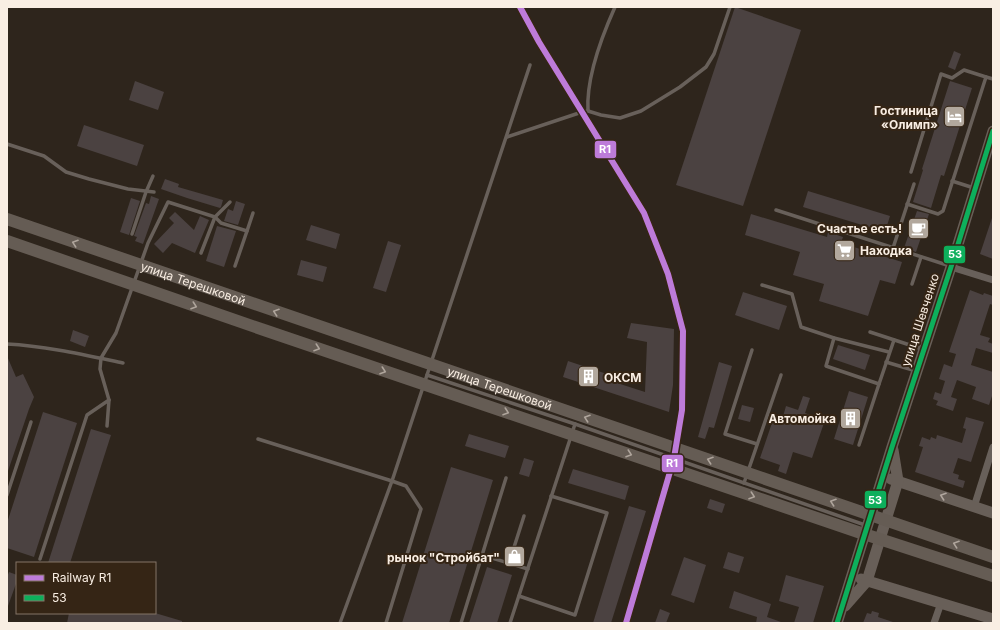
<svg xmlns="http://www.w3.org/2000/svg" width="1000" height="630" viewBox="0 0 1000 630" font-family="Inter,sans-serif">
<rect width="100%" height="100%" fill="#2e251c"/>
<g fill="#4b4241">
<polygon points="735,7 801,30 743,206 676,185"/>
<polygon points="954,51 961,54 955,70 948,67"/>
<polygon points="135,81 164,92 158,110 129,100"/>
<polygon points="950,81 972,88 944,176 941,175 931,208 913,202 923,170 922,169"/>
<polygon points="84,125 144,145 137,166 77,146"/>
<polygon points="165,179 179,184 178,187 223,200 221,207 220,208 187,198 161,189"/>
<polygon points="808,191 890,216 885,232 803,207"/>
<polygon points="151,196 159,199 143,244 135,241 137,237 134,236 146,203 149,204"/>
<polygon points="131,198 140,201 129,235 120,232"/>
<polygon points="236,201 245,204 238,225 224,221 228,209 233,211"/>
<polygon points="917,211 929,214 916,252 904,248"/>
<polygon points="175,212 194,230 200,216 209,220 195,253 172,243 163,253 154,244 174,223 169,218"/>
<polygon points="751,214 827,237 828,232 843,237 841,243 902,262 895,284 880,280 868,316 819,301 824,284 793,275 800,252 745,235"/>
<polygon points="992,218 993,218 993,259 980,254"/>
<polygon points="311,225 340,234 336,249 306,240"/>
<polygon points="217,226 236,231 224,267 206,261"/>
<polygon points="388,241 401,245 386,292 373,288"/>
<polygon points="301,260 327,267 323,282 297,275"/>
<polygon points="970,290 983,295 984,293 993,296 993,305 990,304 980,335 990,338 988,342 993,344 993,353 976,348 971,365 993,372 993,393 989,405 972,399 976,387 957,380 951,397 957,399 953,411 936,405 938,401 933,399 935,392 941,394 945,381 939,379 944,364 952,367 956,354 949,352"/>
<polygon points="743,292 787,306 779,330 735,315"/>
<polygon points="631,323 674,329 673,385 669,412 563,377 568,361 616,377 614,382 645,392 647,342 627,338"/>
<polygon points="73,330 89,336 85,347 70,341"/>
<polygon points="838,345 870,355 865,370 833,359"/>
<polygon points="7,356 16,377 23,374 34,397 29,409 8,471 7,470"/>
<polygon points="719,362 732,366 714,428 709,427 705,439 698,437"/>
<polygon points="849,391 868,397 853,445 834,439"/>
<polygon points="803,396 810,398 805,413 825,420 812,458 793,452 786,474 778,471 780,465 760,458 774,417 782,420 786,406 798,410"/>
<polygon points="742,405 754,408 750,422 738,419"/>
<polygon points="43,412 77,423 34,557 7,548 7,523"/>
<polygon points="966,417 984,422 971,462 958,458 953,473 959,475 958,479 965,481 963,488 915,472 923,447 919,446 922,437 930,440 931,437 936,439 937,435 962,443 966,429 963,428"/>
<polygon points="91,429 111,435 70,563 48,563"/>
<polygon points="469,434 509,446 505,458 465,446"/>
<polygon points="524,458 534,461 529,477 519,474"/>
<polygon points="451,467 493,480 449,623 402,623"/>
<polygon points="573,469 629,486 625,500 568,483"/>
<polygon points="710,499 725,504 722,513 707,508"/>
<polygon points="629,506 646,511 611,623 593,623"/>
<polygon points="728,552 744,557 739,573 723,568"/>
<polygon points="684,557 706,565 694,603 671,595"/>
<polygon points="487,567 512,575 497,623 469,623"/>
<polygon points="9,572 17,575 17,581 8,606 7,606 7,577"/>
<polygon points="786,575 824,586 813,623 794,623 799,607 779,601"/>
<polygon points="734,591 771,604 767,617 781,622 781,623 756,623 757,617 729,608"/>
<polygon points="660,609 670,613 666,623 655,623"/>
<polygon points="872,611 879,613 878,617 893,622 893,623 863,623 867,613 871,614"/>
<polygon points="69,613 155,613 182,621 182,623 67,623"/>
</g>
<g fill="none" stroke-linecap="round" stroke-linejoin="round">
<g stroke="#68605a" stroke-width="3.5">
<path d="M588 111C586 79 602 36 615 7"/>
<polyline points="507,137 582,112 588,111 601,115 620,118 641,111 680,87 706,67 714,54 730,7"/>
<polyline points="7,144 44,156 66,172 89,179 128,189 154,192"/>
<polyline points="911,172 941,74 952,78 964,70 986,77"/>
<polyline points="952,181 974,188"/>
<polyline points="907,204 938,214 943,211 986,77 993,79"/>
<polyline points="776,210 950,266"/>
<polyline points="247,231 253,213"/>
<polyline points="132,234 146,192 153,176"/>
<polyline points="893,248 914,184"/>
<polyline points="201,253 215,217 230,202"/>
<polyline points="912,284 921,257"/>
<polyline points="762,285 792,294 801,327 834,338 889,352"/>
<polyline points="870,332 922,349"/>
<polyline points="834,338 826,366 879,384 894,340"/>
<path d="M7 344C46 346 85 355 123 363"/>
<polyline points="752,350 725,434 757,444"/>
<polyline points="886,362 916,371"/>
<polyline points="427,375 530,65"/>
<polyline points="107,426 109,400 100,369 101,358 116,333 148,243 168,202 215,217 221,223 247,231 235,266"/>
<polyline points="258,439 392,481 427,375 575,424 865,525"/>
<polyline points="859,445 879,384"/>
<polyline points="744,483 781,375"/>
<polyline points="7,495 31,422"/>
<polyline points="482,555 528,569"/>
<polyline points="40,559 87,415 109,400"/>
<polyline points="509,563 524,516"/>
<polyline points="519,596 575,615 607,513 551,496"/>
<polyline points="340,623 392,481 406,486 421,509 386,623"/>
<polyline points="461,623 506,478"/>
<polyline points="510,623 575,424"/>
</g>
<g stroke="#68605a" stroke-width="7">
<polyline points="951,267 993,280"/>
<polyline points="974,507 993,447"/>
<polyline points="934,623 941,603"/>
</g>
<g stroke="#685f58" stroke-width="11">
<polyline points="891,479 993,513"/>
<polyline points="861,579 993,619"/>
<polyline points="845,606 867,581 898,481 893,450"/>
<polyline points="837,623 892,447 951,267 993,131"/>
</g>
<g stroke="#655c54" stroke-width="12">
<path id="s1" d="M7 219 993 557"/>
<polyline points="7,241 264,330 858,532 993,576"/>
</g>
<defs>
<polyline id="bus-1" points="837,623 892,447 951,267 993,131"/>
</defs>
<use href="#bus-1" stroke="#352515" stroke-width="8"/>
<use href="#bus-1" stroke="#0daf5c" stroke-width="5"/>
<defs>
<polyline id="rail-1" points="520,7 539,42 644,213 668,274 683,331 682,410 674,458 626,623"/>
</defs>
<use href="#rail-1" stroke="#352515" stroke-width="9"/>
<use href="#rail-1" stroke="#bd7bd9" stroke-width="6"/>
</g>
<defs><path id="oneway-chevron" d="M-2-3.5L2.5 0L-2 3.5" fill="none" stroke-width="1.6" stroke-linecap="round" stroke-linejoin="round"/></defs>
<g stroke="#afa59c">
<use href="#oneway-chevron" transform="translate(75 243) rotate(-161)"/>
<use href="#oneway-chevron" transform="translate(194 306) rotate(19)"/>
<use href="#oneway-chevron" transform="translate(276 312) rotate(-161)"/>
<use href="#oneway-chevron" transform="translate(317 348) rotate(19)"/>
<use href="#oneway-chevron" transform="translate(383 371) rotate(19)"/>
<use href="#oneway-chevron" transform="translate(506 412) rotate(19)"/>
<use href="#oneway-chevron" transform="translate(587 418) rotate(-161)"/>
<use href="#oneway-chevron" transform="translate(629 454) rotate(19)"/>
<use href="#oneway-chevron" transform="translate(710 460) rotate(-161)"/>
<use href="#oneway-chevron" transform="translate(752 496) rotate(19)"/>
<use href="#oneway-chevron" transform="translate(833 502) rotate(-161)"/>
<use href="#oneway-chevron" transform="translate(956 544) rotate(-161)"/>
</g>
<use stroke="#b0a69e" href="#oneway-chevron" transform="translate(943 496) rotate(-161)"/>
<defs>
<symbol id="hotel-square" viewBox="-11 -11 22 22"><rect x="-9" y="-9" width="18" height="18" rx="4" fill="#b2a89d" stroke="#352515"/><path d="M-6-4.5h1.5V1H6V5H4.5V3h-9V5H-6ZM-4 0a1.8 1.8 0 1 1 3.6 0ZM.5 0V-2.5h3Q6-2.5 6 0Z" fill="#fff"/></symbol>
<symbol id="cafe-square" viewBox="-11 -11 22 22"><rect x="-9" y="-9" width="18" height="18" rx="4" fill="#b2a89d" stroke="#352515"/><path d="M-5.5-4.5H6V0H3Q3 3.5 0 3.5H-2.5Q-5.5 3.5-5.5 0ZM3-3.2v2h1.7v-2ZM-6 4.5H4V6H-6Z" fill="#fff"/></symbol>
<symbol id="supermarket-square" viewBox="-11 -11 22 22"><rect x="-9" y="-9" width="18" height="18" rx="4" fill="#b2a89d" stroke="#352515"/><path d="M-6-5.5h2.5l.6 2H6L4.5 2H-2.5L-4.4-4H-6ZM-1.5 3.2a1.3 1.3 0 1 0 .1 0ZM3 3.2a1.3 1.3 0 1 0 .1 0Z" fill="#fff"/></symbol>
<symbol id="building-square" viewBox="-11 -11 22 22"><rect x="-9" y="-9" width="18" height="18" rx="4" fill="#b2a89d" stroke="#352515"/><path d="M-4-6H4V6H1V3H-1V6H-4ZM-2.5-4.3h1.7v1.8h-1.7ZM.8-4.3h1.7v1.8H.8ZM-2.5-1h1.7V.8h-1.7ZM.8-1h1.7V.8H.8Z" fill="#fff"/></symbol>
<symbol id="shop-square" viewBox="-11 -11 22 22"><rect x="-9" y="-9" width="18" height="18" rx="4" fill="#b2a89d" stroke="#352515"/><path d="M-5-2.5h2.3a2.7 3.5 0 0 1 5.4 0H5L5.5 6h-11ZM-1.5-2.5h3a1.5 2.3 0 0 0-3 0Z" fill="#fff"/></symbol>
</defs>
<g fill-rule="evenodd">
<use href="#hotel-square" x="942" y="104" width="25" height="25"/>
<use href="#cafe-square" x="906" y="216" width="25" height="25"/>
<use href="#supermarket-square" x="832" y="238" width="25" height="25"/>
<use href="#building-square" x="576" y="364" width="25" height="25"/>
<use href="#building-square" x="838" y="406" width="25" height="25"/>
<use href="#shop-square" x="502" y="544" width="25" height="25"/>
</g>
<g text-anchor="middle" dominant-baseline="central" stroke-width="4" stroke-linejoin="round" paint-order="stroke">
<g font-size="12" font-weight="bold" fill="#f9eee3" stroke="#352515" text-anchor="end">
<text x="938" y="110">Гостиница<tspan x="938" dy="14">«Олимп»</tspan></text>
<text x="902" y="228">Счастье есть!</text>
<text x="860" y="250" text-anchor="start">Находка</text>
<text x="604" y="377" text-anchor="start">ОКСМ</text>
<text x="836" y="418">Автомойка</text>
<text x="500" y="557">рынок "Стройбат"</text>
</g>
<g font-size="12" fill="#f9eee3" stroke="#352515">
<text stroke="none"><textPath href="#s1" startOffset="197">улица Терешковой</textPath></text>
<text transform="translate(920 320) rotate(-72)">улица Шевченко</text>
<text stroke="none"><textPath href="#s1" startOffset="521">улица Терешковой</textPath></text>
</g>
</g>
<g stroke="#352515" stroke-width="1.5">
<rect x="594" y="140" width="23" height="19" rx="4" fill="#bd7bd9"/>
<rect x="943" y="245" width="23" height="19" rx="4" fill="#0daf5c"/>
<rect x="661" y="454" width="23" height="19" rx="4" fill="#bd7bd9"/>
<rect x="864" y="490" width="23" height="19" rx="4" fill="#0daf5c"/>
</g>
<g font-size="11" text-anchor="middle" font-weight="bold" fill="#fff">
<text x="605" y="153">R1</text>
<text x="955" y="258">53</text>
<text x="672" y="467">R1</text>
<text x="875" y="504">53</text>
</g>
<rect width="1000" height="630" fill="none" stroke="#f9eee3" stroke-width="16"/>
<rect x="16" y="562" width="140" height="52" fill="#352515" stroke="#837567"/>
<rect x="24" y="575" width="20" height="6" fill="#bd7bd9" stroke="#837567"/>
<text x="52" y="582" font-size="12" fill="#f9eee3">Railway R1</text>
<rect x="24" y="595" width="20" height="6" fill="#0daf5c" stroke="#837567"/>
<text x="52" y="602" font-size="12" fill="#f9eee3">53</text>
</svg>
